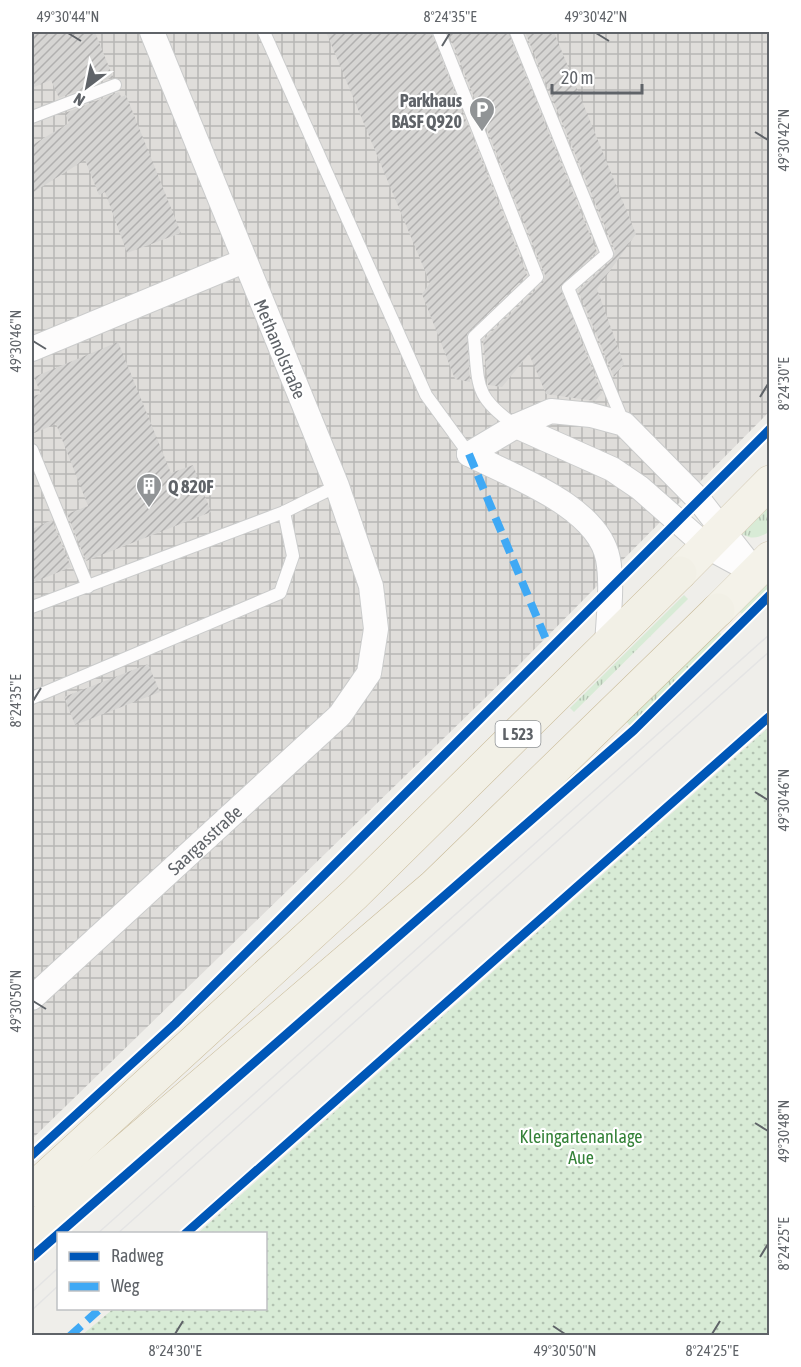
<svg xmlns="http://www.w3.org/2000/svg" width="801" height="1367" viewBox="0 0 801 1367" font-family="'Asap Condensed',sans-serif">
<defs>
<pattern id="industrial-grid" width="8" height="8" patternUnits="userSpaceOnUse" patternTransform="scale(1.5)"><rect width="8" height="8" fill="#dfddda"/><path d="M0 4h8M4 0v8" fill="none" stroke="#b8b7b5"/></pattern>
<pattern id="grass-tufts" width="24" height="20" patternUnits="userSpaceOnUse" patternTransform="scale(1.5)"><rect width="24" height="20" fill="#d8ebd6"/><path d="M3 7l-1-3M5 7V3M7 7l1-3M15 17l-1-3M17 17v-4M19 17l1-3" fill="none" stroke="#b2c2b1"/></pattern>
<pattern id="garden-dots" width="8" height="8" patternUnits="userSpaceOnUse" patternTransform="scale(1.5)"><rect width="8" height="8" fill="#d8ebd6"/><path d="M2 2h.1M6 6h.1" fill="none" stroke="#b2c2b1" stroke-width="1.8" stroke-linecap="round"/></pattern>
<pattern id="building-hatch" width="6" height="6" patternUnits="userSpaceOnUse" patternTransform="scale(1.5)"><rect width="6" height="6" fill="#d6d5d3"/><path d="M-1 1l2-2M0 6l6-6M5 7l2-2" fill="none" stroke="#b1b0af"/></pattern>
</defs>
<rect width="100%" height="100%" fill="#efeeea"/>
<polygon fill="url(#industrial-grid)" points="32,32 769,32 769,412 515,669 32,1139"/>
<g fill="url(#grass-tufts)">
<path d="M769 506V532C758 538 753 540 742 534Z"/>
<polygon points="769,579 769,588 744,615 738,611"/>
<polygon points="684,595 688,599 574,712 570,708"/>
<polygon points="718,631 723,636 631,727 626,721"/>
</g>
<polygon fill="url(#garden-dots)" points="769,727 769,1335 82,1335 113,1309 266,1308 266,1234 198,1233"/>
<g fill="url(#building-hatch)">
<polygon points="32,32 95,32 113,77 59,98 51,80 32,88"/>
<polygon points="326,32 431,32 527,275 467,334 470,382 455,379 422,294 430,283"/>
<polygon points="448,32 508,32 597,252 560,287 602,393 595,401 546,394 529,354 502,387 488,385 483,340 543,283 545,275"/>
<polygon points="525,32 554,32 636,234 597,289 624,364 614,377 578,290 612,260 615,251"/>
<polygon points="119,92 121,97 126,95 181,233 127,253 105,192 99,195 85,160 32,193 32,145 69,123 65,113"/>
<polygon points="118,342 171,473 193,465 211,512 86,561 67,514 88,506 56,424 32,434 32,396 41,394 34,377"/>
<polygon points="52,520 71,567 32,583 32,529"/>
<polygon points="148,664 160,692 75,725 64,697"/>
</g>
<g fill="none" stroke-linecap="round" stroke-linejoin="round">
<defs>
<g id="service">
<polyline points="264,32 426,395 469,454"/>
<path d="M439 32 537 277 474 337C479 386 473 396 516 426"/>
<polyline points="516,32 607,254 568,288 624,424"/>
<polyline points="32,117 115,85"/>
<polyline points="32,450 88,587"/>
<polyline points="32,607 284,512 337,486"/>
<polyline points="32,698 280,593 293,556 284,512"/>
</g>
<g id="minor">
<polyline points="32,349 244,261"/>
<polyline points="516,426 612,469 640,488 706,546 752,571"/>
<polyline points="469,454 516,426 551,411 591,415 624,424 699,500 756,573"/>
<path d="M469 454C513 477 598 506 608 559 613 586 608 619 607 647"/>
<path id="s1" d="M32 998 340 715 369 673 376 629 371 586 337 486 152 32"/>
</g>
<g id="primary">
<polyline points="680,573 770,482"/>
<polyline points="718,610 770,558"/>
</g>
<g id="trunk">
<polyline points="32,1190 355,894 680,573"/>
<polyline points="32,1230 434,886 718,610"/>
</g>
</defs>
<use href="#service" stroke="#cbcccc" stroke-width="14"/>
<use href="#minor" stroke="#cbcccc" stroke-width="26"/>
<use href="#primary" stroke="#d7ceb8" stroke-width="34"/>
<use href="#trunk" stroke="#c8b996" stroke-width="34"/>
<use href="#service" stroke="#fdfcfc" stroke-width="12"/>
<use href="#minor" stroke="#fdfcfc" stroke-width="24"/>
<use href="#primary" stroke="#f4f2e9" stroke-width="33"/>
<use href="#trunk" stroke="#f2f0e6" stroke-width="33"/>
<g stroke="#e4e4e4" stroke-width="1.5">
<polyline points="97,1234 770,634"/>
<polyline points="117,1234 770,651"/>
<polyline points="32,1292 58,1268"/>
<polyline points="32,1310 58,1286"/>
</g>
<g stroke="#3fa9f5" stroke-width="8" stroke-dasharray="15 8" stroke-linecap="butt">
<polyline points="469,454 550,649"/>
<polyline points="70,1336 101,1308"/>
</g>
<defs>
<g id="cycleway">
<polyline points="32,1155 175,1024 770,429"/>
<polyline points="185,1234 770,716"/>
<polyline points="32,1257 634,730 770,595"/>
</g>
</defs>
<use href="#cycleway" stroke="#fff" stroke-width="13"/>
<use href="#cycleway" stroke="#0057b8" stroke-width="9"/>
</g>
<path fill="none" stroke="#5f6368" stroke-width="2" d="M68 33 81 41M596 33 609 41M442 46 450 33M755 132 768 140M33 341 46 349M760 397 768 384M33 701 41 688M755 792 768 800M33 1001 46 1009M755 1123 768 1131M760 1257 768 1244M553 1326 565 1334M175 1334 183 1321M712 1334 720 1321"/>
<defs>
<symbol id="parking-pin" viewBox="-11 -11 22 30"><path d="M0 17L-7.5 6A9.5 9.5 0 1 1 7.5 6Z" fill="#919496" stroke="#fff"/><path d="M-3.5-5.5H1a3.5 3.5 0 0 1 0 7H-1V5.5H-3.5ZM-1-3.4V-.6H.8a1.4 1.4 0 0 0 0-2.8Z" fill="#fff"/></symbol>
<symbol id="building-pin" viewBox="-11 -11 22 30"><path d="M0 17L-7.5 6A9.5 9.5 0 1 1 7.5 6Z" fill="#919496" stroke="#fff"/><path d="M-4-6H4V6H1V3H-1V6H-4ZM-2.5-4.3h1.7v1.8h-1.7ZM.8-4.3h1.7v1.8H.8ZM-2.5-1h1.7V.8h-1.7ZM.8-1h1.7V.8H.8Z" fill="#fff"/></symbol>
</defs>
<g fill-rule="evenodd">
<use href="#parking-pin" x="467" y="95" width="30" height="40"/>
<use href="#building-pin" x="134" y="471" width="30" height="40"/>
</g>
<g text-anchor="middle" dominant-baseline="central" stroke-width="4.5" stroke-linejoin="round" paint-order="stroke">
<rect fill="#fff" stroke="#8f9295" stroke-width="1.5" x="495.5" y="721" width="45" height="26" rx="4.5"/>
<g font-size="16" font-weight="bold" fill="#5f6368">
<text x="518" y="734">L 523</text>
</g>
<g font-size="18" font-weight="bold" fill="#5f6368" stroke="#fff" text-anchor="end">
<text x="462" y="100">Parkhaus<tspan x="462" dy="21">BASF Q920</tspan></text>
<text x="168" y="486" text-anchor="start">Q 820F</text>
</g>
<g font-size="18" fill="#5f6368" stroke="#fff">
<text transform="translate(280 349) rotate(67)">Methanolstraße</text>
<text stroke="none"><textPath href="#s1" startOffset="234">Saargasstraße</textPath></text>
</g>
<g font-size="18" fill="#348238" stroke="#fff">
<text x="581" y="1136">Kleingartenanlage<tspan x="581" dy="21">Aue</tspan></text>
</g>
</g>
<rect width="801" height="1367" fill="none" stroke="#ffffff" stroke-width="66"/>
<rect x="57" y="1232" width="210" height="78" fill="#ffffff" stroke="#bfc1c3" stroke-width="1.5"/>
<rect x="69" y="1252" width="30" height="9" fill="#0057b8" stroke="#bfc1c3" stroke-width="1.5"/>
<text x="111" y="1262" font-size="18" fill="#5f6368">Radweg</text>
<rect x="69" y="1282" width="30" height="9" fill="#3fa9f5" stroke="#bfc1c3" stroke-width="1.5"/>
<text x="111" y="1292" font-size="18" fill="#5f6368">Weg</text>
<g transform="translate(87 87) rotate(212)" stroke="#ffffff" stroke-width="4.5" paint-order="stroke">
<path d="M0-4.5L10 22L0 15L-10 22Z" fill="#5f6368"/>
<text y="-9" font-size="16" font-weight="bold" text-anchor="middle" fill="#5f6368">N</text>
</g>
<path d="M552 84v9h90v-9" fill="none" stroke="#5f6368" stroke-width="3"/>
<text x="561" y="84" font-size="18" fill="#5f6368" stroke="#ffffff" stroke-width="4.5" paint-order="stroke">20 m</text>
<rect x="33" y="33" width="735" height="1301" fill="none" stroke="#5f6368" stroke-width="2"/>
<g font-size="15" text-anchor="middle" fill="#5f6368">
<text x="68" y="22">49°30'44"N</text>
<text x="450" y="22">8°24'35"E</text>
<text x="596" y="22">49°30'42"N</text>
<text transform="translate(784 140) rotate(-90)" y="5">49°30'42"N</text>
<text transform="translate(16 341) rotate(-90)" y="5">49°30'46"N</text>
<text transform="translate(784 384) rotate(-90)" y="5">8°24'30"E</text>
<text transform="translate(16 701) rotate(-90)" y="5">8°24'35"E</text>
<text transform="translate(784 800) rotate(-90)" y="5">49°30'46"N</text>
<text transform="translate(16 1001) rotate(-90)" y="5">49°30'50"N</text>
<text transform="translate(784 1131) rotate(-90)" y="5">49°30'48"N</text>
<text transform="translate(784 1244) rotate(-90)" y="5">8°24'25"E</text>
<text x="175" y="1356">8°24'30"E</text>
<text x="565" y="1356">49°30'50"N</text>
<text x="712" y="1356">8°24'25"E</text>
</g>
</svg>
